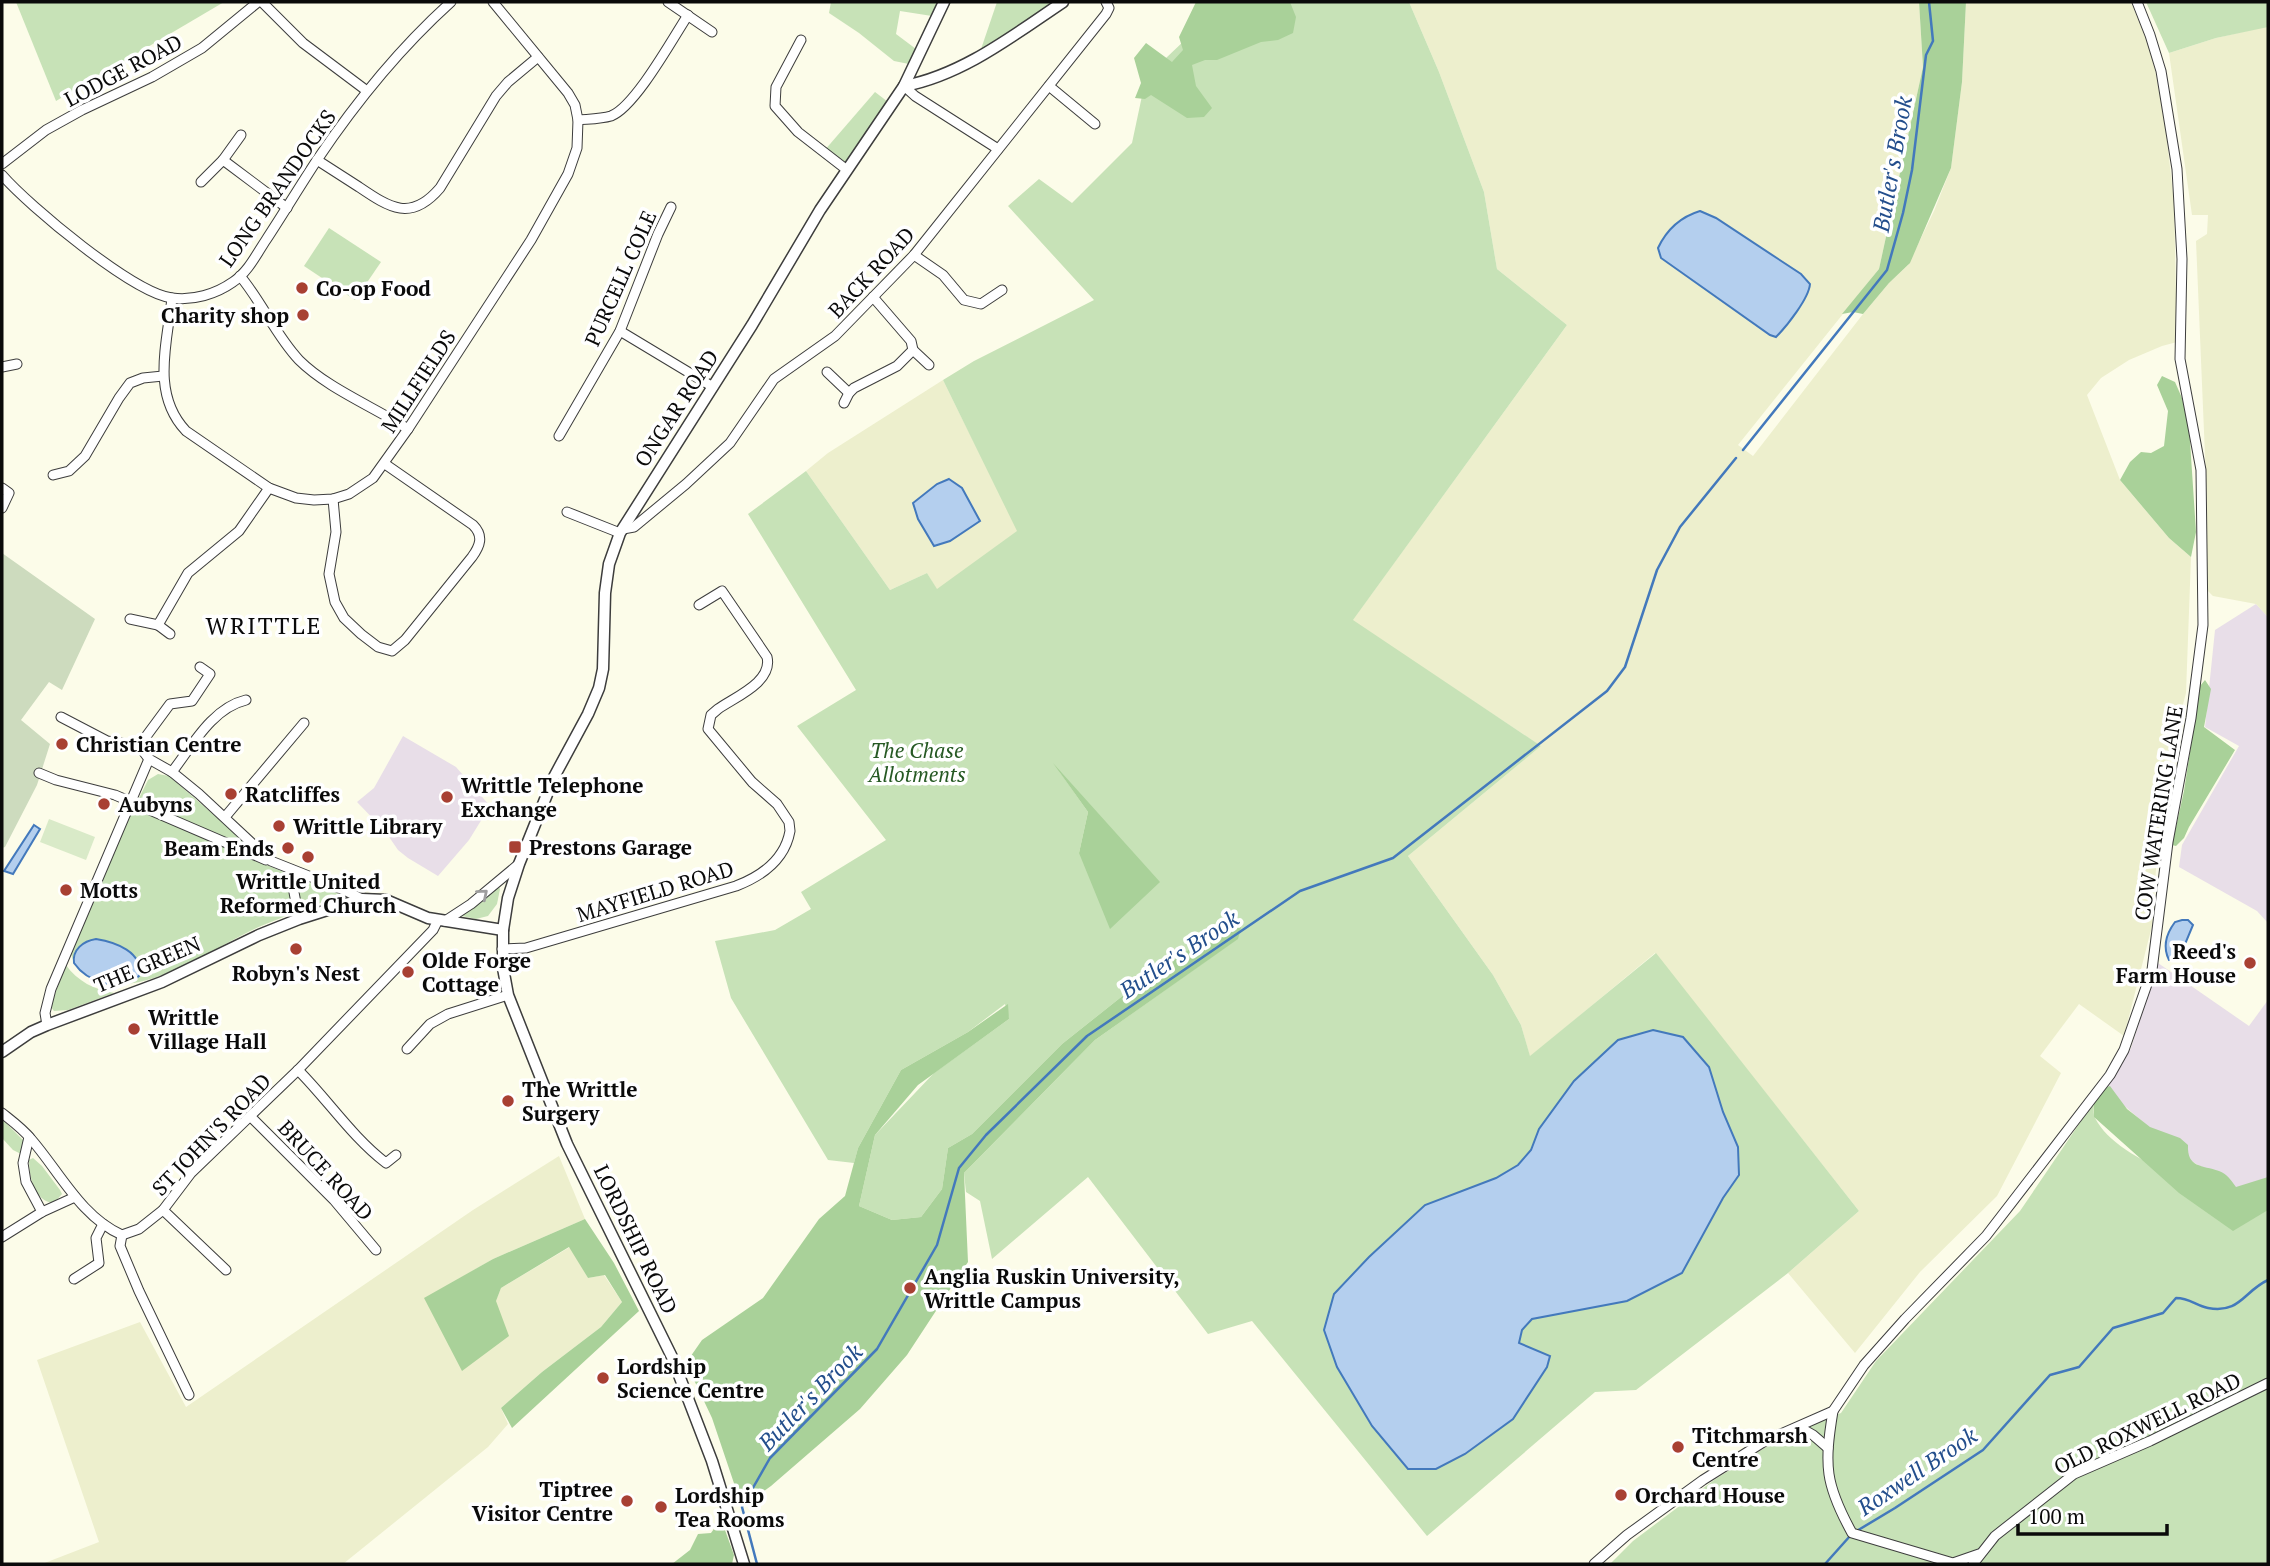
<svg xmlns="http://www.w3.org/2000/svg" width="2270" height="1566" viewBox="0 0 2270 1566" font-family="'PT Serif',serif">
<rect width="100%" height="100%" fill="#fcfce9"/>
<g fill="#e8dee8">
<polygon points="2256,604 2268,617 2268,923 2257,911 2179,867 2182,845 2239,746 2205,727 2215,630"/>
<polygon points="403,736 456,767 490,806 469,840 438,876 408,858 398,850 385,831 357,802 374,788"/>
<polygon points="2158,963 2249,1026 2268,1000 2268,1180 2244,1192 2181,1155 2105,1089 2131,1048"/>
</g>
<g fill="#edefcd">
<polygon points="1409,2 1919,2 1923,67 1879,269 1738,445 1753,456 1863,314 1889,283 1908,265 1934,211 1951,168 1962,82 1966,2 2131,2 2151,51 2164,115 2174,202 2177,342 2162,346 2129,360 2101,378 2087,395 2120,480 2169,538 2191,557 2186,693 2162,783 2152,926 2124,1036 2079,1004 2040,1056 2061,1073 1997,1196 1920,1272 1855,1353 1788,1273 1859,1211 1655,953 1530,1057 1521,1025 1493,975 1408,856 1541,746 1352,621 1567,325 1497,269 1484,192 1439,72"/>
<polygon points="2268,26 2268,617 2256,604 2213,596 2207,590 2205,557 2207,503 2196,241 2207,234 2208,215 2192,215 2169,53 2216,38"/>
<polygon points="943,380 1018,531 937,590 927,573 890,590 806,471 828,453"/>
<polygon points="559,1156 585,1219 493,1259 424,1299 496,1300 501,1288 570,1247 588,1278 604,1275 622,1302 601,1327 542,1372 501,1408 508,1424 488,1447 343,1564 42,1564 99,1542 37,1360 140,1322 186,1407 473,1210"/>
</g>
<g fill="#c7e2b7" fill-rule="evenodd">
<polygon points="16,2 224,2 56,101"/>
<polygon points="831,2 939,2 932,16 900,11 896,34 916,49 909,64 894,61 859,33 829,13"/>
<polygon points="997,2 1063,2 979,55"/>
<path d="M1225 2H1409L1439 72 1484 192 1497 269 1567 325 1353 620 1541 746 1408 856 1493 975 1521 1025 1530 1056 1656 953 1859 1211 1788 1273 1636 1390 1595 1392 1427 1536 1252 1321 1208 1334 1088 1177 992 1259 980 1201 966 1192 964 1173 1095 1040 1237 939 1172 962 1135 986 1062 1044 972 1134 948 1148 942 1189 921 1217 892 1220 859 1206 875 1135 934 1073 1009 1019 1005 1004 968 1032 901 1070 858 1148 854 1163 828 1160 731 998 715 941 775 930 811 909 801 892 886 840 797 726 856 690 748 514 806 471 890 590 927 573 937 589 1017 531 943 380 974 361 1094 300 1008 206 1039 179 1072 203 1132 143 1146 77ZM1059 771 1159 882 1079 853 1088 812Z"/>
<polygon points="2146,2 2268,2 2268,27 2216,38 2169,53"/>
<polygon points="875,92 892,105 847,170 824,151"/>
<polygon points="329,228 381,262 355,300 304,266"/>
<path d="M158 774 169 776 252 848 249 858 342 895C315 905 287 915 261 926 223 943 161 985 122 984L135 979 140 973 137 961 130 952 81 946 73 960 71 954 131 814 148 780Z"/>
<polygon points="498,885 500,889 497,904 488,916 476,919 462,916"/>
<path d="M66 965C77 981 95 990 114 993L68 1010 54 1011 51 1007 52 1002Z"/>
<path d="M2094 1102C2094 1107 2093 1114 2095 1118 2119 1165 2221 1191 2268 1209V1564H1610L1633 1541 1714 1480 1790 1432 1841 1413 1876 1361 2020 1211Z"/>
<polygon points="2,1119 26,1143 23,1155 13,1150 2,1138"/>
<path d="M33 1158 42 1166 60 1190 62 1194 54 1203C34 1202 29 1176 29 1160Z"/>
</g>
<g fill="#a9d199">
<polygon points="1196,2 1290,2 1296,17 1293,33 1278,40 1261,42 1217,60 1205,60 1192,65 1196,86 1212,108 1204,117 1187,118 1151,95 1145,99 1135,98 1141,83 1134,58 1146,43 1172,62 1183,50 1179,37"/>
<polygon points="1919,2 1966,2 1962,82 1951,168 1910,263 1889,283 1863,314 1853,312 1842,314 1879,269 1923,67"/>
<polygon points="2162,376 2175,382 2182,398 2189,426 2196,532 2191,557 2169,538 2120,480 2130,462 2141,452 2151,453 2164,446 2168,411 2157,385"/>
<polygon points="2205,680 2211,689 2204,727 2235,750 2189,827 2184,838 2176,846 2172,845 2184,791 2200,686"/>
<polygon points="1053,763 1160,882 1110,929 1079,853 1088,812"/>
<polygon points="1243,920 1238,939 1095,1040 964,1173 968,1262 907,1355 860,1409 771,1486 742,1507 712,1418 686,1363 702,1340 763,1298 819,1219 845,1196 858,1148 901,1070 968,1032 1008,1004 1009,1019 918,1085 875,1135 859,1206 892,1220 921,1217 942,1189 948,1148 972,1134 1062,1044 1135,986 1220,929"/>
<path d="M2110 1086 2127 1109 2150 1127 2180 1138 2188 1145C2187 1168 2202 1165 2219 1171 2227 1174 2231 1180 2236 1187L2268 1177V1210L2233 1231 2179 1193 2094 1117V1102L2101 1089Z"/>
<polygon points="585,1219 614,1263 639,1311 512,1428 501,1408 542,1372 601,1327 622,1302 605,1275 588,1278 569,1247 501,1288 496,1301 509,1336 462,1371 424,1298 493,1259"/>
<polygon points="721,1519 734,1555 732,1564 672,1564 690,1550 698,1534 711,1533"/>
</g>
<polygon fill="#cddbbe" points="2,553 95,619 62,690 49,682 21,720 50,744 37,785 5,847 2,848"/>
<polygon fill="#d9eac8" points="49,819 95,837 86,860 40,842"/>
<g fill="#b4cfee" stroke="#4379bc" stroke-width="2">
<path d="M1700 211 1716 218 1801 274 1810 284C1809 298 1787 326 1776 337L1770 335 1661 258 1658 248C1667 229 1680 217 1700 211Z"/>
<polygon points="949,479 962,488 980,521 950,541 934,546 918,519 913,503 937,484"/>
<polygon points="34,825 40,829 13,874 4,871"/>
<path d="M2182 920H2188L2193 925 2183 949 2175 959 2169 960C2162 946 2166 934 2175 922Z"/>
<path d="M96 939C115 942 144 952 139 976 120 993 87 982 74 963 72 950 83 941 96 939Z"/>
<polygon points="1653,1030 1683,1037 1709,1067 1723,1112 1738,1147 1739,1175 1723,1198 1682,1273 1627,1301 1532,1319 1522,1330 1519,1343 1550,1356 1547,1367 1513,1419 1465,1454 1436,1469 1408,1469 1372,1426 1337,1367 1324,1330 1334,1294 1369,1257 1425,1205 1496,1178 1518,1165 1531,1150 1539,1129 1574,1081 1618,1040"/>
</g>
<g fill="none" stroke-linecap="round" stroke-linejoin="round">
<g stroke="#4379bc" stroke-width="2.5">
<polyline points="1743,450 1887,270 1903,213 1912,170 1926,55 1933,41 1929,2"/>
<path d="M1855 1532 1895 1508 1983 1450 2050 1375 2079 1367 2113 1328 2163 1313 2176 1298C2190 1298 2196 1306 2208 1308 2240 1314 2244 1291 2268 1280"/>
<polyline points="757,1564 742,1507 770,1458 877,1349 937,1245 959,1168 986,1135 1087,1036 1300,891 1393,858 1607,691 1625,667 1657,570 1680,527 1736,458"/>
<polyline points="1825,1564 1850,1536"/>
</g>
<defs>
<g id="minor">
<polyline points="262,2 303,43 367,91"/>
<polyline points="668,2 712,32"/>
<polyline points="801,40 776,87 775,106 798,132 847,170"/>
<polyline points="904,86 915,96 998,149"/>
<polyline points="1049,86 1095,124"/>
<path d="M578 120C589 119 601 119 611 116 635 107 673 38 688 15"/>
<polyline points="223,160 241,135"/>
<path d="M317 160C331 169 345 178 359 187 390 208 411 222 440 188L496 96 508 82 538 57"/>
<polyline points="2,164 46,130 82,110 152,77 202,48 258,2"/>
<path d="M2 175C29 206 133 293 172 298 193 301 216 294 233 282 248 272 256 255 266 240 283 214 300 186 317 160 356 102 400 48 451 2"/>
<polyline points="201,182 223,160 287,208"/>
<polyline points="914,255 943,275 964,300 981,304 1002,290"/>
<path d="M240 276C262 302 276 336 299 360 327 388 374 407 408 429"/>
<path d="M172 298C167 344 151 394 186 431L269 488 296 498 314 500 333 499 349 494 373 478 408 429 531 240 568 174 577 148 578 120 575 105 568 93 493 2"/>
<polyline points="620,331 713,387"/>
<polyline points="913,350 929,365"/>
<polyline points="2,367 17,364"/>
<polyline points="827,372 849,393"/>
<polyline points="844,403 849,393 854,388 897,366 913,350 911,341 873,297"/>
<polyline points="559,436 620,331 658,234 671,207"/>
<polyline points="53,475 69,471 85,456 119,398 130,383 143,378 163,376"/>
<polyline points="2,488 9,493 2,508"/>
<path d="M333 499 336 532 329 574 335 602 344 618 361 634 378 647 392 651 405 640 472 557C480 546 484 536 473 525L385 464"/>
<polyline points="567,512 620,533"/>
<polyline points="623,529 634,527 686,484 730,443 774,379 835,336 914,255 1106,14 1109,8 1106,2"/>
<polyline points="130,619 158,625 188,573 239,531 269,488"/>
<polyline points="158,625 170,634"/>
<polyline points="200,667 210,674 192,701 170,704 139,746 149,759 172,772 199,794 271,861 344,890 362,899"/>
<polyline points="61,717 107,741 139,746"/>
<path d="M172 772C192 746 212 708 246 700"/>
<polyline points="39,773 56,780 115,795 266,860"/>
<polyline points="225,817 304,723"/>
<polyline points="290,871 299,919"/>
<polyline points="445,921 471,904 519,864"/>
<path d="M502 949 526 948 736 886C762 876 785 859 790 831L789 822 777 804 752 782 708 729 711 715 718 709C735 697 773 682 767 657L722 591 699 605"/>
<polyline points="47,1025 45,1013 51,989 149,759"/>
<polyline points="407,1049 430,1024 448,1014 508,995"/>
<path d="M298 1070C328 1100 352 1137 386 1163L396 1155"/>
<path d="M2 1113C12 1121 23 1129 31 1139 59 1171 81 1217 122 1235"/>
<polyline points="250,1116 334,1200 376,1250"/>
<polyline points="29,1137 23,1163 26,1182 42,1212"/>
<polyline points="163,1210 226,1270"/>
<polyline points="122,1235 139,1229 163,1210 191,1173 298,1070 433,930 438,920"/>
<polyline points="122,1235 120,1246 139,1291 189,1395"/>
<polyline points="2,1237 42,1212 75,1197"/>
<polyline points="74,1279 99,1263 96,1238 103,1224"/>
<path d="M1833 1411C1824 1466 1825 1484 1852 1533L1953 1563 1979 1554"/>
<polyline points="1799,1427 1813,1435 1828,1448"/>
<polyline points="1594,1564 1627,1535 1703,1480 1765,1441 1833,1411 1864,1365 1905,1319 1986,1236 2110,1075 2124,1050 2152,970 2168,842 2191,718 2203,625 2201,470 2180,359 2182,259 2177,169 2161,71 2150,35 2137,2"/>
<polyline points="1973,1564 1995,1536 2074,1474 2150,1441 2268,1383"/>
</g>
<g id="tertiary">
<path d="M904 86C963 75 1015 34 1063 2"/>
<polyline points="2,1052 31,1032 47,1025 162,982 259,935 299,919 362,899 386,900 428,918 503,930"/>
<polyline points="744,1564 712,1461 672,1357 567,1144 508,995 503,968 503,930 508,898 519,864 554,777 588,714 599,688 603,669 605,593 609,564 620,533 752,325 820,210 904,86 944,2"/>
</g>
</defs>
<use href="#minor" stroke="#3d3d3d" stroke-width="11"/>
<use href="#tertiary" stroke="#3d3d3d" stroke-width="13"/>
<use href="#minor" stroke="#fff" stroke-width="9"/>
<use href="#tertiary" stroke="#fff" stroke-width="10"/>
</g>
<defs><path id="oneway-chevron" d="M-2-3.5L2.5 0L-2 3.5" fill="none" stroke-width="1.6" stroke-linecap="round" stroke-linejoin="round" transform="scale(1.75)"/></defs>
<use stroke="#9d9d9d" href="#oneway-chevron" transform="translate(483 894) rotate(-40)"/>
<g fill="#a84033" stroke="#fff" stroke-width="2.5">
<circle cx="302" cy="288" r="7"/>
<circle cx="303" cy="315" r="7"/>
<circle cx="62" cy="744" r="7"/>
<circle cx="231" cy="794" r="7"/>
<circle cx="447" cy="797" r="7"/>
<circle cx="104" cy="804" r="7"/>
<circle cx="279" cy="826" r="7"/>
<rect x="508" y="840" width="14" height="14" rx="3.5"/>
<circle cx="288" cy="848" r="7"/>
<circle cx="308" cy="857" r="7"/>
<circle cx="66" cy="890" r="7"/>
<circle cx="296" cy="949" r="7"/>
<circle cx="2250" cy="963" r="7"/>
<circle cx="408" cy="972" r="7"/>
<circle cx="134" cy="1029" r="7"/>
<circle cx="508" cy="1101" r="7"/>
<circle cx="910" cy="1288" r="7"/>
<circle cx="603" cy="1378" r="7"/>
<circle cx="1678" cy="1447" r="7"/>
<circle cx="1621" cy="1495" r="7"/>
<circle cx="627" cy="1501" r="7"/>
<circle cx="661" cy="1507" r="7"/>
</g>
<g text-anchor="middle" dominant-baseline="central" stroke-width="7" stroke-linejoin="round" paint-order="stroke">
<g font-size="21" fill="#0a0a0a" stroke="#fff">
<text transform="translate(123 70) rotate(-28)">LODGE ROAD</text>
<text transform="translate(277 188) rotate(-55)">LONG BRANDOCKS</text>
<text transform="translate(871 272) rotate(-47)">BACK ROAD</text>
<text transform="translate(620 278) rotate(-66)">PURCELL COLE</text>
<text transform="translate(418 381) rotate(-57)">MILLFIELDS</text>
<text transform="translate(676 408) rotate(-57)">ONGAR ROAD</text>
<text transform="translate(2158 813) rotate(-81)">COW WATERING LANE</text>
<text transform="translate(655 891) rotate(-17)">MAYFIELD ROAD</text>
<text transform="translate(147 964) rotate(-23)">THE GREEN</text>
<text transform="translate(211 1134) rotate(-46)">ST JOHN'S ROAD</text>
<text transform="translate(326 1170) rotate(47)">BRUCE ROAD</text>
<text transform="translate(636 1239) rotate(64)">LORDSHIP ROAD</text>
<text transform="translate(2147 1423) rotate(-26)">OLD ROXWELL ROAD</text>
</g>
<g font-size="21" font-weight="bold" fill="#0a0a0a" stroke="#fff" text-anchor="start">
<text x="316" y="288">Co-op Food</text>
<text x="289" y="315" text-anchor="end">Charity shop</text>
<text x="76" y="744">Christian Centre</text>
<text x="461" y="785">Writtle Telephone<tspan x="461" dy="24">Exchange</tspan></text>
<text x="245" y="794">Ratcliffes</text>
<text x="118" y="804">Aubyns</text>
<text x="293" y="826">Writtle Library</text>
<text x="529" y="847">Prestons Garage</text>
<text x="274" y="848" text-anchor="end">Beam Ends</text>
<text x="308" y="881" text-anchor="middle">Writtle United<tspan x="308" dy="24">Reformed Church</tspan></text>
<text x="80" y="890">Motts</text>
<text x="2236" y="951" text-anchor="end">Reed's<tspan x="2236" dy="24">Farm House</tspan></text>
<text x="422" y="960">Olde Forge<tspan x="422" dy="24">Cottage</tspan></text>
<text x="296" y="973" text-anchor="middle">Robyn's Nest</text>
<text x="148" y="1017">Writtle<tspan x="148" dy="24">Village Hall</tspan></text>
<text x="522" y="1089">The Writtle<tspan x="522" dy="24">Surgery</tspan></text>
<text x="924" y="1276">Anglia Ruskin University,<tspan x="924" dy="24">Writtle Campus</tspan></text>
<text x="617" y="1366">Lordship<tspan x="617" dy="24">Science Centre</tspan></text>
<text x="1692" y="1435">Titchmarsh<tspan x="1692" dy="24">Centre</tspan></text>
<text x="613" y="1489" text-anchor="end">Tiptree<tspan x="613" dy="24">Visitor Centre</tspan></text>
<text x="675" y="1495">Lordship<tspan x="675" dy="24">Tea Rooms</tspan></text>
<text x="1635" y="1495">Orchard House</text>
</g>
<g font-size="21" font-style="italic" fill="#265923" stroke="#fff">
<text x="917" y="750">The Chase<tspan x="917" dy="24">Allotments</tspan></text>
</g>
<g font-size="23" font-style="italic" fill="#234e8c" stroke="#fff">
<text transform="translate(1892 164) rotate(-80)">Butler's Brook</text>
<text transform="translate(1179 954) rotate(-34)">Butler's Brook</text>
<text transform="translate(810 1397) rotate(-46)">Butler's Brook</text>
<text transform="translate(1917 1471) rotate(-34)">Roxwell Brook</text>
</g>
<g font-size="24" letter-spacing="2" fill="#0a0a0a" stroke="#fff">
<text x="264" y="625">WRITTLE</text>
</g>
</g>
<rect width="2270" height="1566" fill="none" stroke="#0a0a0a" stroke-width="7"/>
<path d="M2018 1524v10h149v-10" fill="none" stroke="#0a0a0a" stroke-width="3.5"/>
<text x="2028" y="1524" font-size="21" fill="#0a0a0a" stroke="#ffffff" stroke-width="5" paint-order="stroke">100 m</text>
</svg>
